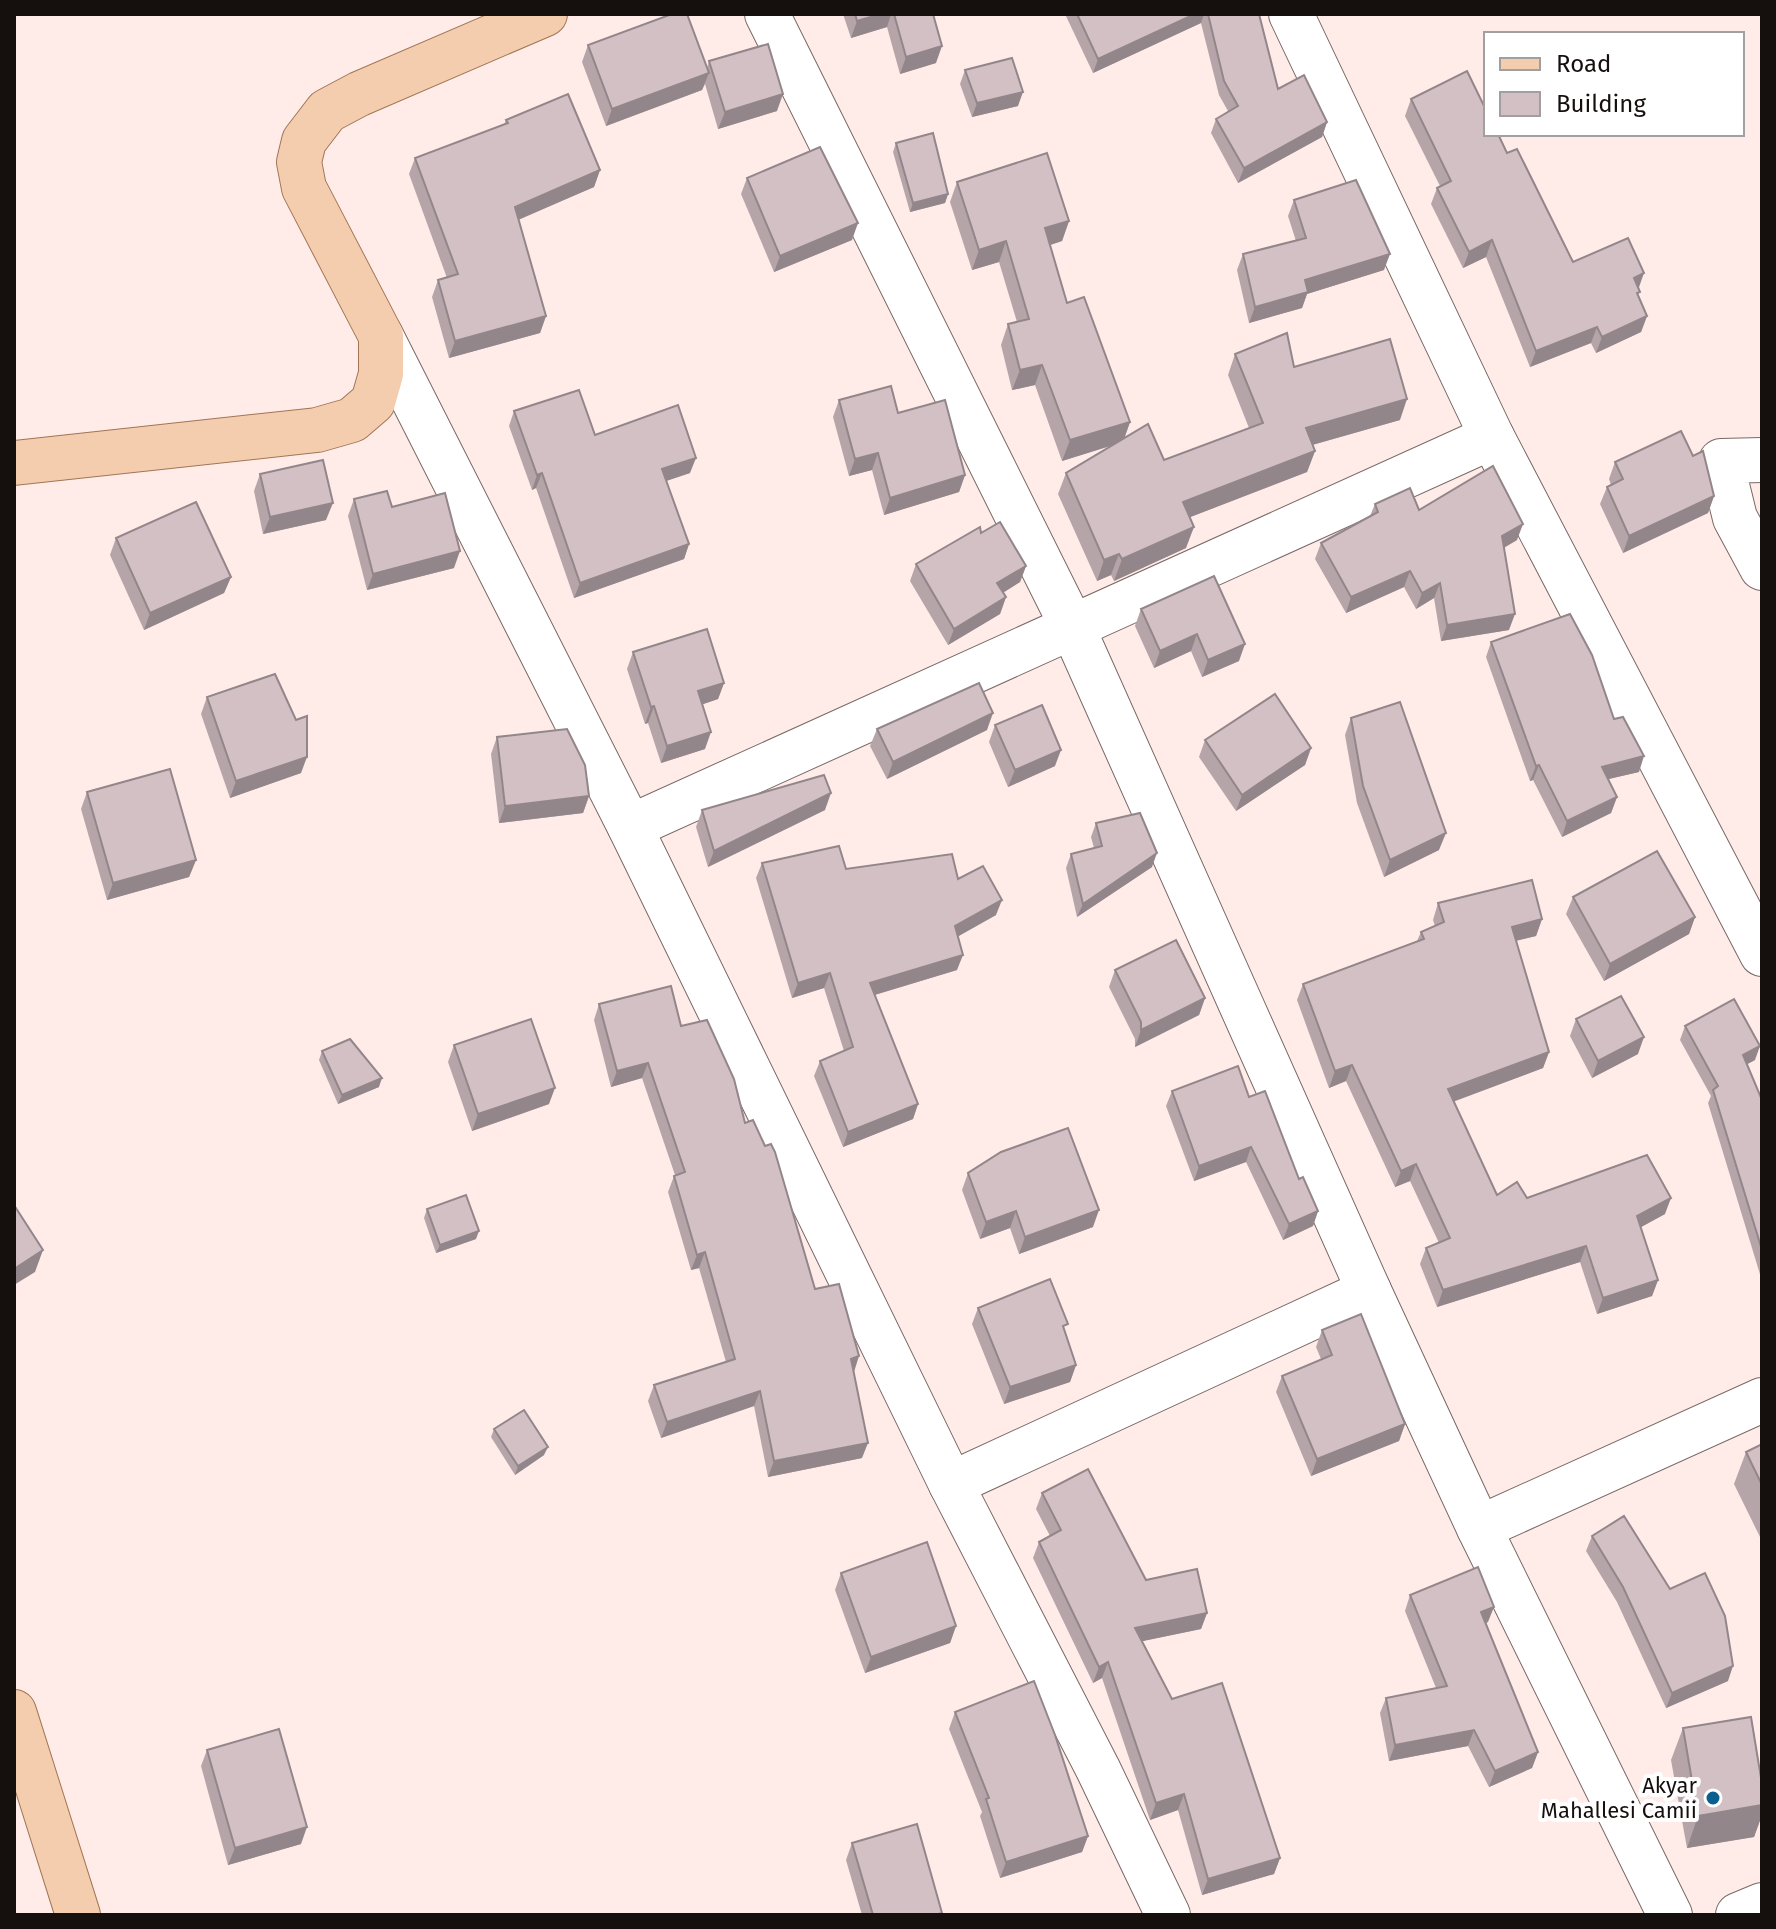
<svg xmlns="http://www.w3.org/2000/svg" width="1776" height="1929" viewBox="0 0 1776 1929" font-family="'Fira Sans',sans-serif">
<rect width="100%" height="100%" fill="#ffece9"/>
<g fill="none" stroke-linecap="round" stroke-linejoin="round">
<defs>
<g id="minor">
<polyline points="767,14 1072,626 1369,1291 1479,1528 1670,1915"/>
<polyline points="1291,14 1492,437 1762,954"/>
<polyline points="381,336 630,827 951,1484 1098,1769 1168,1915"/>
<polyline points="1762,460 1721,461 1735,518 1762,568"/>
<polyline points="630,827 1492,437"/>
<polyline points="951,1484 1369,1291"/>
<polyline points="1479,1528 1762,1400"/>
<polyline points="1738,1915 1762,1905"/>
</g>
<g id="major">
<polyline points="14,463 317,430 352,420 373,402 381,374 381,336 304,188 299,162 304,141 327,111 359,94 545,14"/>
<polyline points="14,1712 78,1915"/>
</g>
</defs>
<use href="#minor" stroke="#796966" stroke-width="46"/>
<use href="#major" stroke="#a17554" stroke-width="46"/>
<use href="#minor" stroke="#fff" stroke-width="44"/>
<use href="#major" stroke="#f4cdaf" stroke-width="44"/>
</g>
<g fill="#b5a5a9">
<polygon points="843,14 933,14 936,63 900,74 887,27 851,38"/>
<polygon points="1065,14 1259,14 1278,89 1327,122 1322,137 1238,183 1211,133 1216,119 1228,111 1219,95 1201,23 1093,73"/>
<polygon points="588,45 707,69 709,61 777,111 718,129 705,84 702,90 606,126 582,62"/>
<polygon points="965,70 1018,106 972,117 960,84"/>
<polygon points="1411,99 1507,153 1573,262 1639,289 1638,296 1647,316 1641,332 1596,353 1591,343 1530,367 1486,257 1463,268 1431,204 1437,188 1440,186 1405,116"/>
<polygon points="506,120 600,170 594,187 518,219 546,316 540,333 449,358 432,297 438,280 447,278 409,174 415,158 504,125"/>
<polygon points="896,143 948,194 945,203 910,212 893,152"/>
<polygon points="747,178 852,240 774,272 741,194"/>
<polygon points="957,182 1069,221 1062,241 1050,245 1067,303 1130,422 1124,439 1164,460 1249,428 1228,375 1235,354 1294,367 1400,420 1312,445 1315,451 1307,472 1190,517 1186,548 1114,581 1111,575 1097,581 1058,494 1066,473 1113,445 1062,461 1035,385 1012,390 1001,345 1008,324 1017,322 999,262 972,270 950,202"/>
<polygon points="1294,200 1384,270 1307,294 1302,308 1249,323 1237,270 1243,254 1296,241 1288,216"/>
<polygon points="839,400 898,413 965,475 959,492 884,515 872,470 849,476 833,417"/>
<polygon points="514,411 595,435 690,473 666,481 689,544 684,559 574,598 536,488 532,490 509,426"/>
<polygon points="1693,456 1714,496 1708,513 1623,553 1600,504 1607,487 1611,485 1609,479 1615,462"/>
<polygon points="260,474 326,520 263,534 254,491"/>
<polygon points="354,499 392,507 454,568 367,590 348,516"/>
<polygon points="1375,504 1419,510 1517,540 1504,548 1509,630 1441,641 1434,598 1416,609 1404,587 1346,613 1315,559 1321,543 1370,516"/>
<polygon points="981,533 1026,566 1020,582 1003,593 1006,597 1000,614 948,645 910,581 916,564"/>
<polygon points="116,538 231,577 224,593 144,630 110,555"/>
<polygon points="1214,576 1239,661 1202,677 1191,651 1154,668 1135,626 1141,609"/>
<polygon points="1491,642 1614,719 1639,772 1608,779 1617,797 1611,813 1562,837 1533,780 1530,781 1486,657"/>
<polygon points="633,652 724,683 718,699 703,704 705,749 661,763 648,723 645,724 627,669"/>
<polygon points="207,697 296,720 301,773 230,798 201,714"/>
<polygon points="1351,718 1439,850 1384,877 1357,803 1345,735"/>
<polygon points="995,725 1055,766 1008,787 989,742"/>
<polygon points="877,729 987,730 887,779 870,746"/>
<polygon points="497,737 589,796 583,813 499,823 491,754"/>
<polygon points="1205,740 1311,748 1305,765 1236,811 1199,757"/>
<polygon points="87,792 196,860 189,877 107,900 81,809"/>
<polygon points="702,810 825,810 708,867 696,827"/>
<polygon points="1096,823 1152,867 1077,917 1066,868 1071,854 1094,848 1091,837"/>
<polygon points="762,863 958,879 996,915 958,936 957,970 875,995 918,1104 913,1119 843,1147 814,1076 820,1061 844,1051 824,988 792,998 756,878"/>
<polygon points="1573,897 1695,917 1689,934 1604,981 1566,914"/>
<polygon points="1438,903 1542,919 1536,936 1516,941 1549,1052 1543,1068 1453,1101 1497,1195 1665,1214 1641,1227 1658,1280 1652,1296 1597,1314 1580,1262 1437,1307 1420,1264 1426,1248 1439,1243 1410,1181 1395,1187 1346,1081 1329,1088 1297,1000 1303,984 1417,941 1421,932 1435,926 1433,920"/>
<polygon points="1115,970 1205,998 1199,1015 1135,1047 1135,1039 1109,987"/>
<polygon points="599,1004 681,1026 745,1123 815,1289 854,1372 862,1458 768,1477 754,1406 661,1438 648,1401 654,1385 726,1362 699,1268 691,1270 668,1192 674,1176 675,1175 642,1078 611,1087 594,1020"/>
<polygon points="1576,1019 1638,1054 1592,1078 1570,1036"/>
<polygon points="1685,1026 1755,1060 1747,1064 1762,1100 1762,1281 1708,1103 1711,1096 1680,1040"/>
<polygon points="454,1045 549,1104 472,1131 448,1062"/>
<polygon points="322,1051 379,1087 338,1104 319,1060"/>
<polygon points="1172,1091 1249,1097 1318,1211 1313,1226 1283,1240 1246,1162 1194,1181 1166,1106"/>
<polygon points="968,1173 1093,1227 1019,1254 1010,1228 980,1239 962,1190"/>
<polygon points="427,1209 476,1239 436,1253 424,1218"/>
<polygon points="978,1308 1065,1333 1076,1365 1070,1382 1004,1404 972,1324"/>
<polygon points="1322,1330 1405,1424 1399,1441 1311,1476 1276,1392 1282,1376 1321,1359 1316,1347"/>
<polygon points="494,1429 544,1455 515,1475 491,1437"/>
<polygon points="1762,1444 1762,1541 1734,1484 1746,1452"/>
<polygon points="1042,1493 1146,1580 1207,1613 1201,1629 1142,1641 1172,1699 1280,1858 1274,1874 1202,1895 1178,1810 1150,1820 1102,1678 1093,1683 1033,1558 1039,1542 1050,1536 1036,1509"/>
<polygon points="1592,1536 1728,1681 1666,1708 1617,1602 1586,1551"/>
<polygon points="841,1573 956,1626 950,1643 865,1673 835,1590"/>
<polygon points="1410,1595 1488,1622 1486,1623 1538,1752 1532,1768 1489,1787 1468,1746 1389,1761 1380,1713 1386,1698 1436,1688 1405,1611"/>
<polygon points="955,1712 1088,1836 1082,1852 1000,1878 980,1816 982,1812 949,1729"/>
<polygon points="1683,1728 1762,1784 1762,1815 1754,1837 1687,1848 1671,1760"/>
<polygon points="207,1750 301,1844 228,1865 201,1766"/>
<polygon points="852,1843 942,1915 862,1915 846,1860"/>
</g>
<g fill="#93868a">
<polygon points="881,14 891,14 887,27 851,38 857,21"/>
<polygon points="1195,14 1204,14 1201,23 1093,73 1098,59"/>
<polygon points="942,46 936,63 900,74 906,57"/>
<polygon points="709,73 702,90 606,126 612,109"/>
<polygon points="1023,92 1018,106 972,117 977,103"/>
<polygon points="783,94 777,111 718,129 725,112"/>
<polygon points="1327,122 1322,137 1238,183 1244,168"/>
<polygon points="600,170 594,187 509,224 515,207"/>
<polygon points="948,194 945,203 910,212 913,203"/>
<polygon points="1069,221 1062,241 1038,249 1045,228"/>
<polygon points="858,223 852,240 774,272 780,256"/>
<polygon points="1492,240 1486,257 1463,268 1469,252"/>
<polygon points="1006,241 999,262 972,270 979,250"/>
<polygon points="1390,254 1384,270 1307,294 1302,308 1249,323 1255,307 1305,280"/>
<polygon points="1644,273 1638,290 1634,278"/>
<polygon points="546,316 540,333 449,358 455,341"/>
<polygon points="1647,316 1641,332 1596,353 1602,337"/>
<polygon points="1597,327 1591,343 1530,367 1536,351"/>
<polygon points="1042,365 1035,385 1012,390 1020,370"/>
<polygon points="1407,399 1400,420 1298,449 1306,428"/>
<polygon points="1130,422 1123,442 1062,461 1070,440"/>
<polygon points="1315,451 1307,472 1175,523 1183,502"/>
<polygon points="878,453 872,470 849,476 855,459"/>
<polygon points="696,458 690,473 657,484 662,469"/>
<polygon points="542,473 536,488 532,490 537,475"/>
<polygon points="965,475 959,492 884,515 890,498"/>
<polygon points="1714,496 1708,513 1623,553 1629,536"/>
<polygon points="333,503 326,520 263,534 270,517"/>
<polygon points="1523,524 1517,540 1496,552 1502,536"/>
<polygon points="1194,527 1186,548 1114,581 1122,559"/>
<polygon points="689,544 684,559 574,598 580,583"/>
<polygon points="460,551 454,568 367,590 373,574"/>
<polygon points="1119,554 1111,575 1097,581 1104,560"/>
<polygon points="1026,566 1020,582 991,600 997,583"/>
<polygon points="1410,571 1404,587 1346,613 1351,597"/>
<polygon points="231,577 224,593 144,630 150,613"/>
<polygon points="1440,583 1434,598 1416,609 1422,593"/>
<polygon points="1006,597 1000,614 948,645 954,629"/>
<polygon points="1515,614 1509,630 1441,641 1447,625"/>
<polygon points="1197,634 1191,651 1154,668 1160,651"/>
<polygon points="1245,644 1239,661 1202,677 1208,660"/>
<polygon points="724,683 718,699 692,708 698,691"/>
<polygon points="654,706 648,723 645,724 651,707"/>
<polygon points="993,713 987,730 887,779 893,762"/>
<polygon points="711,732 705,749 661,763 667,746"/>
<polygon points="1311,748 1305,765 1236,811 1242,795"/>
<polygon points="1061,750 1055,766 1008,787 1015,770"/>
<polygon points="1644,756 1639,772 1596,782 1602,767"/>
<polygon points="307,757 301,773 230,798 236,781"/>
<polygon points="1539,765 1533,780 1530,781 1536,766"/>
<polygon points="831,793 825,810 708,867 714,851"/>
<polygon points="589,796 583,813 499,823 505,806"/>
<polygon points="1617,797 1611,813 1562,837 1567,821"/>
<polygon points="1446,833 1439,850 1384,877 1390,860"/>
<polygon points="1157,853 1152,867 1077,917 1083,904"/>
<polygon points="196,860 189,877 107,900 113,883"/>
<polygon points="1002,900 996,915 950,941 955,926"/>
<polygon points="1695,917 1689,934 1604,981 1610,964"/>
<polygon points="1542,919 1536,936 1506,943 1512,927"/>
<polygon points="963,955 957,970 864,998 870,983"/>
<polygon points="830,973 824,988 792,998 798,983"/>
<polygon points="1205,998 1199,1015 1135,1047 1141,1030"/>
<polygon points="1644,1037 1638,1054 1592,1078 1598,1061"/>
<polygon points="1760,1046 1755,1060 1738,1069 1743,1055"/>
<polygon points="1549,1052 1543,1068 1442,1106 1448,1089"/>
<polygon points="648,1063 642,1078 611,1087 617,1071"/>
<polygon points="1352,1065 1346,1081 1329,1088 1335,1071"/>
<polygon points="382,1078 379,1087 338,1104 342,1095"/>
<polygon points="555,1088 549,1104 472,1131 478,1114"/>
<polygon points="918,1104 913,1119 843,1147 848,1132"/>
<polygon points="1251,1147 1246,1162 1194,1181 1199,1166"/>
<polygon points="1416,1164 1410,1181 1395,1187 1401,1171"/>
<polygon points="1671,1198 1665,1214 1632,1232 1637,1216"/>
<polygon points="1099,1210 1093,1227 1019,1254 1025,1237"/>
<polygon points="1016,1211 1010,1228 980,1239 986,1222"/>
<polygon points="1318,1211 1313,1226 1283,1240 1289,1224"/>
<polygon points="479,1231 476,1239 436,1253 440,1245"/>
<polygon points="1586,1246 1580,1262 1437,1307 1443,1290"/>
<polygon points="43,1250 35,1272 14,1285 14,1269"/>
<polygon points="705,1252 699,1268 691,1270 697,1255"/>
<polygon points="1658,1280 1652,1296 1597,1314 1603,1298"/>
<polygon points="859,1356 854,1372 851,1359"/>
<polygon points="1076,1365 1070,1382 1004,1404 1010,1387"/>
<polygon points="760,1391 754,1406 661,1438 667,1422"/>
<polygon points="1405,1424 1399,1441 1311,1476 1317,1459"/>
<polygon points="868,1443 862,1458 768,1477 774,1461"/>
<polygon points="548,1447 544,1455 515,1475 518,1466"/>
<polygon points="1494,1607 1488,1622 1475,1627 1481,1612"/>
<polygon points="1207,1613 1201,1629 1129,1644 1135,1628"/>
<polygon points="956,1626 950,1643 865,1673 871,1657"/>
<polygon points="1108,1662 1102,1678 1093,1683 1099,1667"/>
<polygon points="1733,1666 1728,1681 1666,1708 1672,1693"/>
<polygon points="1474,1730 1468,1746 1389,1761 1395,1745"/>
<polygon points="1538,1752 1532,1768 1489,1787 1495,1771"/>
<polygon points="1184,1794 1178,1810 1150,1820 1156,1803"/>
<polygon points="1762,1805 1762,1815 1754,1837 1687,1848 1698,1816"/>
<polygon points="307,1827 301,1844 228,1865 235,1848"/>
<polygon points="1088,1836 1082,1852 1000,1878 1006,1862"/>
<polygon points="1280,1858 1274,1874 1202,1895 1208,1879"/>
</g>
<g fill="#d2c0c5" stroke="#93868a" stroke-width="2">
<polygon points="672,14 687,14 709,73 612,109 588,45"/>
<polygon points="855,14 881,14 857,21"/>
<polygon points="894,14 933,14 942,46 906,57"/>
<polygon points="1077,14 1195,14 1098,59"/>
<polygon points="1208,14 1259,14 1278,89 1304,75 1327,122 1244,168 1216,119 1238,106 1224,81"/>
<polygon points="768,44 783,94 725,112 709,61"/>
<polygon points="1012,58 1023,92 977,103 965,70"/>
<polygon points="1467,71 1486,110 1486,134 1498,134 1507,153 1517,149 1573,262 1628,238 1644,273 1634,278 1640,292 1637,293 1647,316 1602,337 1597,327 1536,351 1492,240 1469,252 1437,188 1451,181 1411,99"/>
<polygon points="568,94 600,170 515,207 546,316 455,341 438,280 458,274 415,158 508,123 506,120"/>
<polygon points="933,133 948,194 913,203 896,143"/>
<polygon points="820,147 858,223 780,256 747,178"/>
<polygon points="1047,153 1069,221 1045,228 1067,303 1084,297 1130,422 1070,440 1042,365 1020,370 1008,324 1029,319 1006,241 979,250 957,182"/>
<polygon points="1356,180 1390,254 1305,280 1308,292 1255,307 1243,254 1306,238 1294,200"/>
<polygon points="1287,333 1294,367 1390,339 1407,399 1306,428 1315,451 1183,502 1194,527 1122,559 1119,554 1104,560 1066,473 1148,424 1164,460 1263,423 1235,354"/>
<polygon points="891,386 898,413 945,400 965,475 890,498 878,453 855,459 839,400"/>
<polygon points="579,390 595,435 678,405 696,458 662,469 689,544 580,583 542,473 537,475 514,411"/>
<polygon points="1681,431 1693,456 1703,451 1714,496 1629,536 1607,487 1623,479 1615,462"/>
<polygon points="323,460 333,503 270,517 260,474"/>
<polygon points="1493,466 1523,524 1502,536 1515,614 1447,625 1440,583 1422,593 1410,571 1351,597 1321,543 1378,512 1375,504 1410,488 1419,510"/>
<polygon points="387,491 392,507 445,493 460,551 373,574 354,499"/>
<polygon points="196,502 231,577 150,613 116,538"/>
<polygon points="1000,522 1026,566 997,583 1006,597 954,629 916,564 980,527 981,533"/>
<polygon points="1214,576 1245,644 1208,660 1197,634 1160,651 1141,609"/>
<polygon points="1570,614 1592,655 1614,719 1623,717 1644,756 1602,767 1617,797 1567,821 1539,765 1536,766 1491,642"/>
<polygon points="707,629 724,683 698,691 711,732 667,746 654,706 651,707 633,652"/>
<polygon points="275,674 296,720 307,716 307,757 236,781 207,697"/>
<polygon points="979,683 993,713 893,762 877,729"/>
<polygon points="1275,694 1311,748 1242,795 1205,740"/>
<polygon points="1400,702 1446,833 1390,860 1363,786 1351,718"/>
<polygon points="1042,705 1061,750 1015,770 995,725"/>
<polygon points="567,729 585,765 589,796 505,806 497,737"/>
<polygon points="170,769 196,860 113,883 87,792"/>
<polygon points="824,775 831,793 714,851 702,810"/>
<polygon points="1140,813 1157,853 1083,904 1071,854 1102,846 1096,823"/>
<polygon points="839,846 846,869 952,854 958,879 983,866 1002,900 955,926 963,955 870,983 918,1104 848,1132 820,1061 853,1047 830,973 798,983 762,863"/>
<polygon points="1657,851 1695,917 1610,964 1573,897"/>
<polygon points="1532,880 1542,919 1512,927 1549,1052 1448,1089 1497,1195 1517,1182 1527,1198 1647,1155 1671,1198 1637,1216 1658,1280 1603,1298 1586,1246 1443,1290 1426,1248 1450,1238 1416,1164 1401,1171 1352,1065 1335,1071 1303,984 1424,939 1421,932 1444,922 1438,903"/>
<polygon points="1176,940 1205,998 1141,1030 1141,1022 1115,970"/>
<polygon points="671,986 681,1026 707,1020 734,1079 745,1123 753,1120 765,1146 771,1144 775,1152 815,1289 839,1284 859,1356 851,1359 868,1443 774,1461 760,1391 667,1422 654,1385 735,1359 705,1252 697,1255 674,1176 685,1172 648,1063 617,1071 599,1004"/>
<polygon points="1621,996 1644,1037 1598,1061 1576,1019"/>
<polygon points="1734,999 1760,1046 1743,1055 1762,1100 1762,1250 1713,1090 1718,1086 1685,1026"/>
<polygon points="531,1019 555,1088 478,1114 454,1045"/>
<polygon points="350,1039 382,1078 342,1095 322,1051"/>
<polygon points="1238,1066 1249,1097 1265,1091 1299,1179 1303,1177 1318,1211 1289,1224 1251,1147 1199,1166 1172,1091"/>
<polygon points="1068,1128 1099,1210 1025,1237 1016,1211 986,1222 968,1173 1001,1152"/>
<polygon points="466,1195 479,1231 440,1245 427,1209"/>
<polygon points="14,1205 43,1250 14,1269"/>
<polygon points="1050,1279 1068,1324 1063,1326 1076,1365 1010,1387 978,1308"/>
<polygon points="1361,1314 1405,1424 1317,1459 1282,1376 1332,1355 1322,1330"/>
<polygon points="524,1410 548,1447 518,1466 494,1429"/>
<polygon points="1762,1444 1762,1485 1746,1452"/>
<polygon points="1088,1469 1146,1580 1197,1569 1207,1613 1135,1628 1172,1699 1222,1683 1280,1858 1208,1879 1184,1794 1156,1803 1108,1662 1099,1667 1039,1542 1061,1530 1042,1493"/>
<polygon points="1624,1516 1670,1589 1705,1573 1725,1616 1733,1666 1672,1693 1623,1587 1592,1536"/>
<polygon points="927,1542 956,1626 871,1657 841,1573"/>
<polygon points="1478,1567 1494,1607 1481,1612 1538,1752 1495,1771 1474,1730 1395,1745 1386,1698 1447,1686 1410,1595"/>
<polygon points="1034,1681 1055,1735 1088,1836 1006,1862 986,1799 989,1798 955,1712"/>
<polygon points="1751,1717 1762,1784 1762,1805 1698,1816 1683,1728"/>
<polygon points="279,1729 307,1827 235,1848 207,1750"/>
<polygon points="917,1824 942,1913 935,1915 873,1915 852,1843"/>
</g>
<circle fill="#0a5e90" stroke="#fff" stroke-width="3" cx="1713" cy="1798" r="8"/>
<g text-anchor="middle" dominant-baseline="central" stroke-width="8" stroke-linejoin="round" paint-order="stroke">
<g font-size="22" fill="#150f0e" stroke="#fff" text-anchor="end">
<text x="1697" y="1785">Akyar<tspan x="1697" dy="25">Mahallesi Camii</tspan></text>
</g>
</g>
<rect width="1776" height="1929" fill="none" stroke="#150f0e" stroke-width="32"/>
<rect x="1484" y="32" width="260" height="104" fill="#ffffff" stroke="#a19f9f" stroke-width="2"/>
<rect x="1500" y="58" width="40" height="12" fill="#f4cdaf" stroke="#a19f9f" stroke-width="2"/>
<text x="1556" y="72" font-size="24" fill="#150f0e">Road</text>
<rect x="1500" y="92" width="40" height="24" fill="#d2c0c5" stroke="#a19f9f" stroke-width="2"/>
<text x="1556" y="112" font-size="24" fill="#150f0e">Building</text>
</svg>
